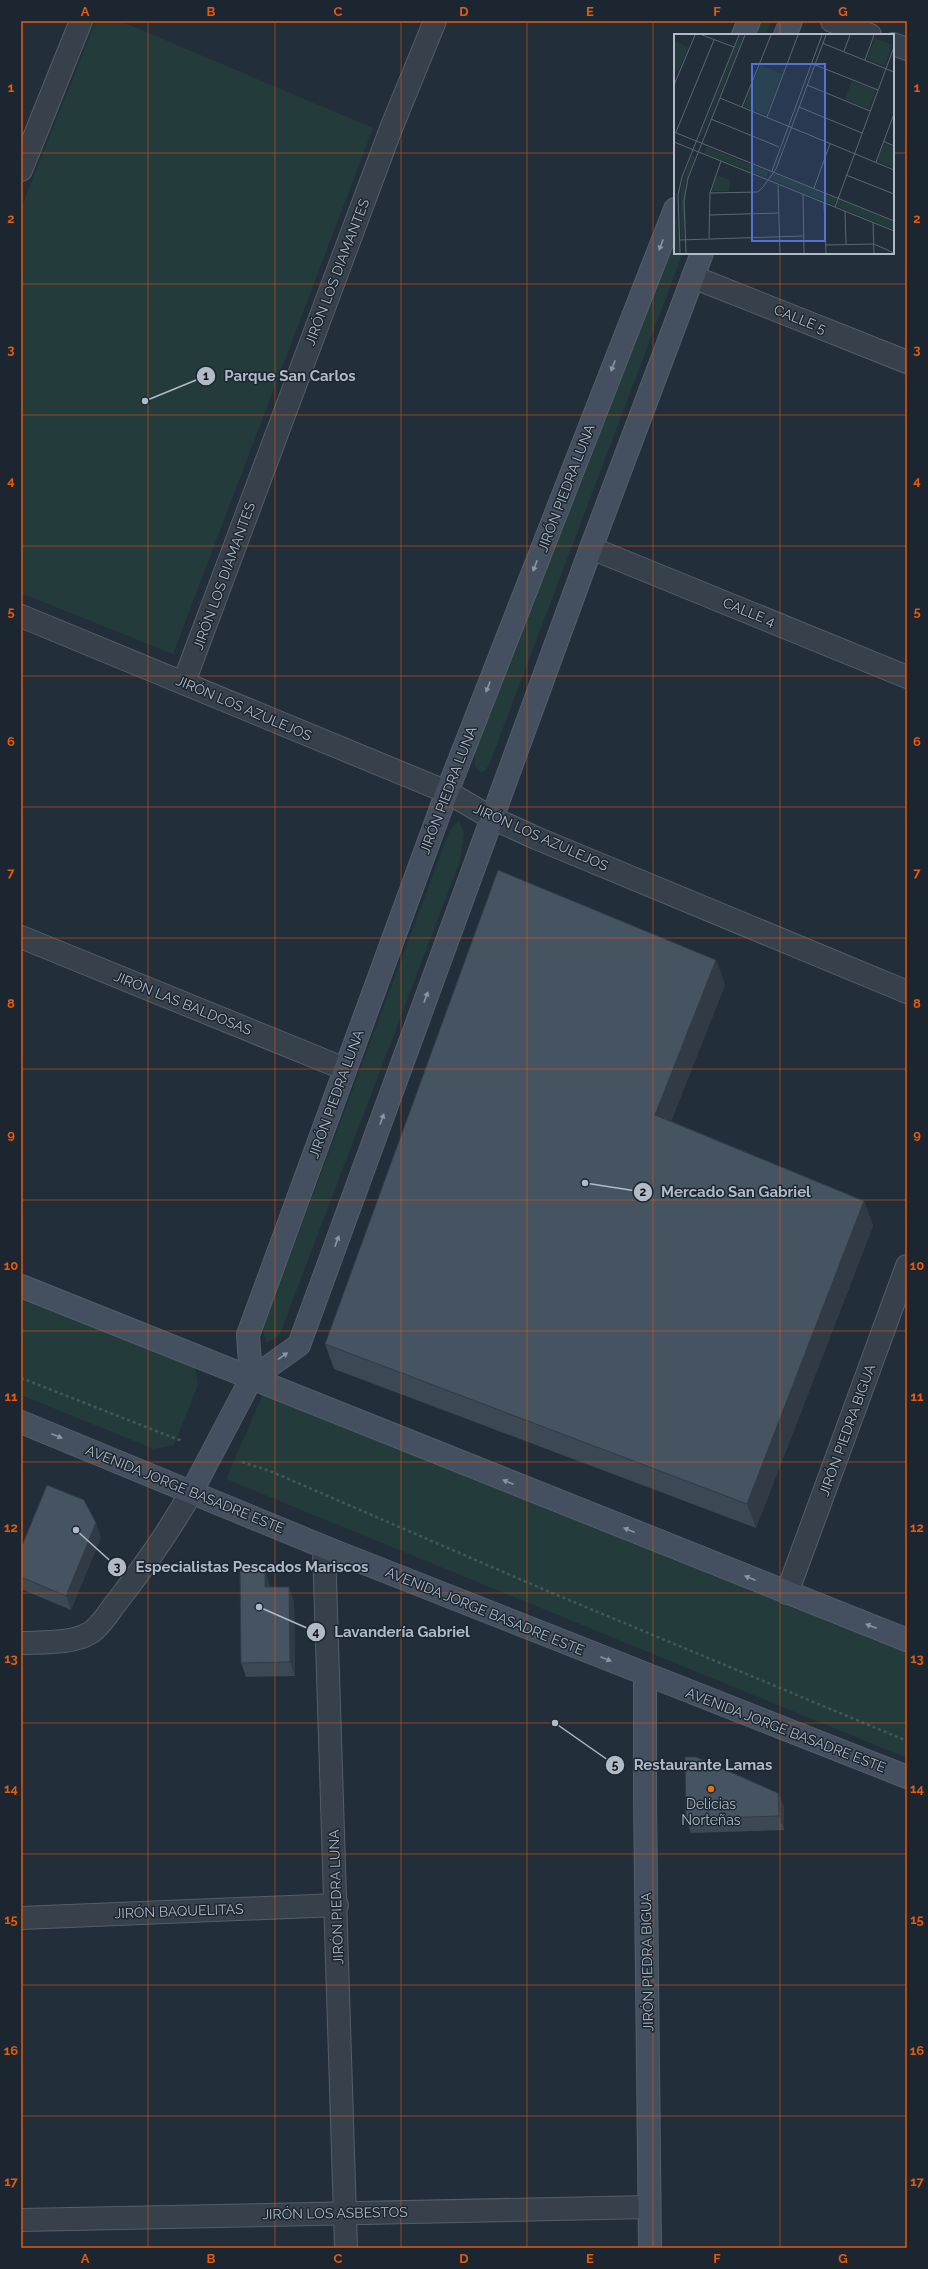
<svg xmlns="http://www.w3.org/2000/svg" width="928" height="2269" viewBox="0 0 928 2269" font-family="Raleway,sans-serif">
<rect width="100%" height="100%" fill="#222f3b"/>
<g fill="#243b3c">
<polygon points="96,21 120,21 373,128 173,654 21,593 21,208"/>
<polygon points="751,21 771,21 766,35 745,35"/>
<polygon points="675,221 675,253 683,253 489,765 482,773 475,767 475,750"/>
<polygon points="459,821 464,833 460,861 279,1336 266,1343 263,1328 450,830"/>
<polygon points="21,1299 195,1368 198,1385 174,1445 154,1449 21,1395"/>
<polygon points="263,1394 907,1652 907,1758 226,1479"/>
</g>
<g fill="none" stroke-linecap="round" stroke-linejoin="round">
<defs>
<g id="street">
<polyline points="832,21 870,35"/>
<polyline points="893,44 907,49"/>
<polyline points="21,170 81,21"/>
<polyline points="693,277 907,362"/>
<polyline points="591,548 907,677"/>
<polyline points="21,616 447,792 492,818 536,838 907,992"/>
<polyline points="184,682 392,126 435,21"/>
<polyline points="21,937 345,1069"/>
<polyline points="324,1547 346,2248"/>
<polyline points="787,1593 907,1266"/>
<path d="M21 1643C42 1642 72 1644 90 1633 100 1627 109 1612 116 1603 144 1567 170 1530 192 1491"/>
<polyline points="21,1918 337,1905"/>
<polyline points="21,2220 649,2207"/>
</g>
<g id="secondary">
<polyline points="743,35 749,21"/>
<polyline points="785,35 791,21"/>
<polyline points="21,1286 907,1640"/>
<polyline points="251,1379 248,1335 447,792 675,209"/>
<polyline points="21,1422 324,1547 907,1777"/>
<polyline points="192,1491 251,1379 299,1345 591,548 702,253"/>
<polyline points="645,1675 645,1794 650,2248"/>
</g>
</defs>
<use href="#street" stroke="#545e69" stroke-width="24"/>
<use href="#secondary" stroke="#545e69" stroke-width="24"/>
<g stroke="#42585a" stroke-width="2.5" stroke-dasharray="3 3" stroke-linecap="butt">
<polyline points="21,1378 182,1441"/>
<polyline points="242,1462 270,1471 545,1590 907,1741"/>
</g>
<use href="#street" stroke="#36414c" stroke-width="22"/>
<use href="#secondary" stroke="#44505f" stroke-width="22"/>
</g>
<g fill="#3c4854">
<polygon points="716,960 725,985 671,1121 864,1201 873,1226 756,1528 334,1369 325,1344"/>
<polygon points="101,1537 71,1610 21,1589 21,1548"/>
<polygon points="270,1585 270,1587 294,1601 295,1676 246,1677 241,1663"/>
<polygon points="778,1793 784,1807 784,1830 691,1833 686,1819"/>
</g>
<g fill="#313b45">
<polygon points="716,960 725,985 664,1139 655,1115"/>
<polygon points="864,1201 873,1226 756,1528 747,1504"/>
<polygon points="96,1523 101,1537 71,1610 66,1596"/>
<polygon points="265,1571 270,1585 270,1601 265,1587"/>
<polygon points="289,1587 294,1601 295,1676 290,1662"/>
<polygon points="778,1793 784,1807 784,1830 779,1816"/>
</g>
<g fill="#465462" stroke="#313b45">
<polygon points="498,870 716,960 655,1115 864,1201 747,1504 325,1344"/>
<polygon points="47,1485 84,1500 96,1523 66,1596 21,1577 21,1548"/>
<polygon points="240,1571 265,1571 265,1587 289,1587 290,1662 241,1663"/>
<polygon points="685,1757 696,1757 778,1793 779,1816 686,1819"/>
</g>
<defs><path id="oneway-solid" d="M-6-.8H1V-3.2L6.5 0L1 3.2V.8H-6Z"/></defs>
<g fill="#8b96a3">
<use href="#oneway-solid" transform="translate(661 245) rotate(111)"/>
<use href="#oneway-solid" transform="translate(613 366) rotate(111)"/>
<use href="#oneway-solid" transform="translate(535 566) rotate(111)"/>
<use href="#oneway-solid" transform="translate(488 687) rotate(111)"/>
<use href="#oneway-solid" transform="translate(426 997) rotate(-70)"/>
<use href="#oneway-solid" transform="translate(382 1119) rotate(-70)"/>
<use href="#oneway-solid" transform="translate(337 1241) rotate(-70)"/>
<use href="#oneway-solid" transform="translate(283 1356) rotate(-35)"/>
<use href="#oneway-solid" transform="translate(57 1436) rotate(22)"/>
<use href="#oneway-solid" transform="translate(508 1482) rotate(-158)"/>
<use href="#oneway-solid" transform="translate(629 1530) rotate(-158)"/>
<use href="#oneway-solid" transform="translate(750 1578) rotate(-158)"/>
<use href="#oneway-solid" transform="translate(871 1626) rotate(-159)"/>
<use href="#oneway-solid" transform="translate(606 1659) rotate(22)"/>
</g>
<path fill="none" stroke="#e8590c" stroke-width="1" stroke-opacity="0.55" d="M148 21V2248M275 21V2248M401 21V2248M527 21V2248M653 21V2248M780 21V35M21 153H675M893 153H907M780 253V2248M21 284H907M21 415H907M21 546H907M21 676H907M21 807H907M21 938H907M21 1069H907M21 1200H907M21 1331H907M21 1462H907M21 1593H907M21 1723H907M21 1854H907M21 1985H907M21 2116H907"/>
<circle fill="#e8710a" stroke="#1b2630" stroke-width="1.5" cx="711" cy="1789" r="4"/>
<g text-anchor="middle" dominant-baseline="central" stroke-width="3" stroke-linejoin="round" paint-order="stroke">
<g font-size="14" fill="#b1bbc7" stroke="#1b2630">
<text transform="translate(337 272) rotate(-69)">JIRÓN LOS DIAMANTES</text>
<text transform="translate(800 319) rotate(22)">CALLE 5</text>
<text transform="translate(566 488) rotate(-69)">JIRÓN PIEDRA LUNA</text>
<text transform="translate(224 576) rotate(-70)">JIRÓN LOS DIAMANTES</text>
<text transform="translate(749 612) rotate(22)">CALLE 4</text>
<text transform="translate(244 708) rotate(23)">JIRÓN LOS AZULEJOS</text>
<text transform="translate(448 790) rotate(-69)">JIRÓN PIEDRA LUNA</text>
<text transform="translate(541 837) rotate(24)">JIRÓN LOS AZULEJOS</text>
<text transform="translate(183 1003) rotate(22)">JIRÓN LAS BALDOSAS</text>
<text transform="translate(336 1094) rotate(-70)">JIRÓN PIEDRA LUNA</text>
<text transform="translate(847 1430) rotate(-70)">JIRÓN PIEDRA BIGUA</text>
<text transform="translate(185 1489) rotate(22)">AVENIDA JORGE BASADRE ESTE</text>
<text transform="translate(485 1611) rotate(22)">AVENIDA JORGE BASADRE ESTE</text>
<text transform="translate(786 1730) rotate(21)">AVENIDA JORGE BASADRE ESTE</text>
<text transform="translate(336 1897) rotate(-92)">JIRÓN PIEDRA LUNA</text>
<text transform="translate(179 1911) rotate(-2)">JIRÓN BAQUELITAS</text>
<text transform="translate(647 1962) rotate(-91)">JIRÓN PIEDRA BIGUA</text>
<text transform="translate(335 2213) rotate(-1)">JIRÓN LOS ASBESTOS</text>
</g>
<g font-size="14" fill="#b1bbc7" stroke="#1b2630">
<text x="711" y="1804">Delicias<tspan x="711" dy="16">Norteñas</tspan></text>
</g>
</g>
<g transform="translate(674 34)">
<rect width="220" height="220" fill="#222f3b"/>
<path d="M66 1H70L27 104 26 103ZM201 4 218 11 211 32 193 25ZM0 7 14 13 4 37 0 35ZM86 31 108 40 92 81 70 72ZM178 47 202 56 195 75 171 65ZM210 109 220 113V134L203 127ZM33 113 94 138 92 143 30 119ZM18 121 21 122 11 149 9 204H7V153ZM99 139 162 164 160 171 96 145ZM43 141 56 146 55 157H38ZM165 165 220 188V196L163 172ZM0 183H2L5 219H0Z" fill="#243b3c"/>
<path fill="none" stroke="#5b6773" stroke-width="1" d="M28 1 60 13M148 9 220 38M170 17 176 1M191 26 200 1M139 30 204 56M0 51 21 1M133 51 196 77M46 64 220 136M68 73 97 1M125 73 188 99M93 83 124 1M37 85 105 113M0 98 220 187M2 98 40 6M209 107 220 112M0 108 220 197M202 128 220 80M98 137 148 1M172 141 220 160M104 151 106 219M140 154 156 110M36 159 84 158 89 153 102 135 152 1M129 161 130 219M150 169 152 219M161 173 220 13M171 177 172 210M35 181 105 179M199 188 200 219M35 204 36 159 47 127M5 206 129 202M151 211 200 210 220 219M6 219 4 161 8 143 65 1M12 219 10 167 14 144 71 1"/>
<path fill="#5174d2" fill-opacity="0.15" stroke="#5174d2" stroke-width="2" d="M78 30H151V207H78Z"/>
<rect width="220" height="220" fill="none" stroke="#b1bbc7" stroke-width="2"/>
</g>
<path fill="none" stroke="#b1bbc7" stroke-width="1.5" d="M145 401L206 376M585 1183L643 1192M76 1530L117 1567M259 1607L316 1632M555 1723L615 1765"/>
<g fill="#b1bbc7" stroke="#1b2630" stroke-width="1.5">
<circle cx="145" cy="401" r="4"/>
<circle cx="585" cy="1183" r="4"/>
<circle cx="76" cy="1530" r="4"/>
<circle cx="259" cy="1607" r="4"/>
<circle cx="555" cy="1723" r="4"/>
<circle cx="206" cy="376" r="10"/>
<circle cx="643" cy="1192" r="10"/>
<circle cx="117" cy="1567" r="10"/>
<circle cx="316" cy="1632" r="10"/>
<circle cx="615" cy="1765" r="10"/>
</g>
<g font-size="12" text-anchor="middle" font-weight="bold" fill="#111">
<text x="206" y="380">1</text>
<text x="643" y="1196">2</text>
<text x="117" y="1571">3</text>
<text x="316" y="1636">4</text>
<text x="615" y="1769">5</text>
</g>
<g font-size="15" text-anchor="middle" font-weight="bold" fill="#b1bbc7" stroke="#1b2630" stroke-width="3" stroke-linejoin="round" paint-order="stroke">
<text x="290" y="381">Parque San Carlos</text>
<text x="736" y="1197">Mercado San Gabriel</text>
<text x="252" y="1572">Especialistas Pescados Mariscos</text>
<text x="402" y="1637">Lavandería Gabriel</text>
<text x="703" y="1770">Restaurante Lamas</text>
</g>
<rect width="928" height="2269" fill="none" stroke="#1b2630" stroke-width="44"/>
<rect x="22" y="22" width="884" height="2225" fill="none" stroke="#e8590c" stroke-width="1.5"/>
<g font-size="13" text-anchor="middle" font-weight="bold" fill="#e8590c">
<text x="85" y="16">A</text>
<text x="211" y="16">B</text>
<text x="338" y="16">C</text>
<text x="464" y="16">D</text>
<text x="590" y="16">E</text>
<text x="717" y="16">F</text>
<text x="843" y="16">G</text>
<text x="11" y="92">1</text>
<text x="917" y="92">1</text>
<text x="11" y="223">2</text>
<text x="917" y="223">2</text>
<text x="11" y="354">3</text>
<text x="917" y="354">3</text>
<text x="11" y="485">4</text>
<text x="917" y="485">4</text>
<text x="11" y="616">5</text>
<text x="917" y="616">5</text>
<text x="11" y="746">6</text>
<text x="917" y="746">6</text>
<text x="11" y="877">7</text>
<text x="917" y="877">7</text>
<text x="11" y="1008">8</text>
<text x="917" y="1008">8</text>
<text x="11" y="1139">9</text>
<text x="917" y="1139">9</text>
<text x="11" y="1270">10</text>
<text x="917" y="1270">10</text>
<text x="11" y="1401">11</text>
<text x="917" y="1401">11</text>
<text x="11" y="1532">12</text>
<text x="917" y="1532">12</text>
<text x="11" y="1663">13</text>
<text x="917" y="1663">13</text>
<text x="11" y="1793">14</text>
<text x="917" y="1793">14</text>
<text x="11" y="1924">15</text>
<text x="917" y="1924">15</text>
<text x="11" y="2055">16</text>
<text x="917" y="2055">16</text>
<text x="11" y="2186">17</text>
<text x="917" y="2186">17</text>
<text x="85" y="2263">A</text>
<text x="211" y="2263">B</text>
<text x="338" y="2263">C</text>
<text x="464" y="2263">D</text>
<text x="590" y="2263">E</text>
<text x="717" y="2263">F</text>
<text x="843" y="2263">G</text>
</g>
</svg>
